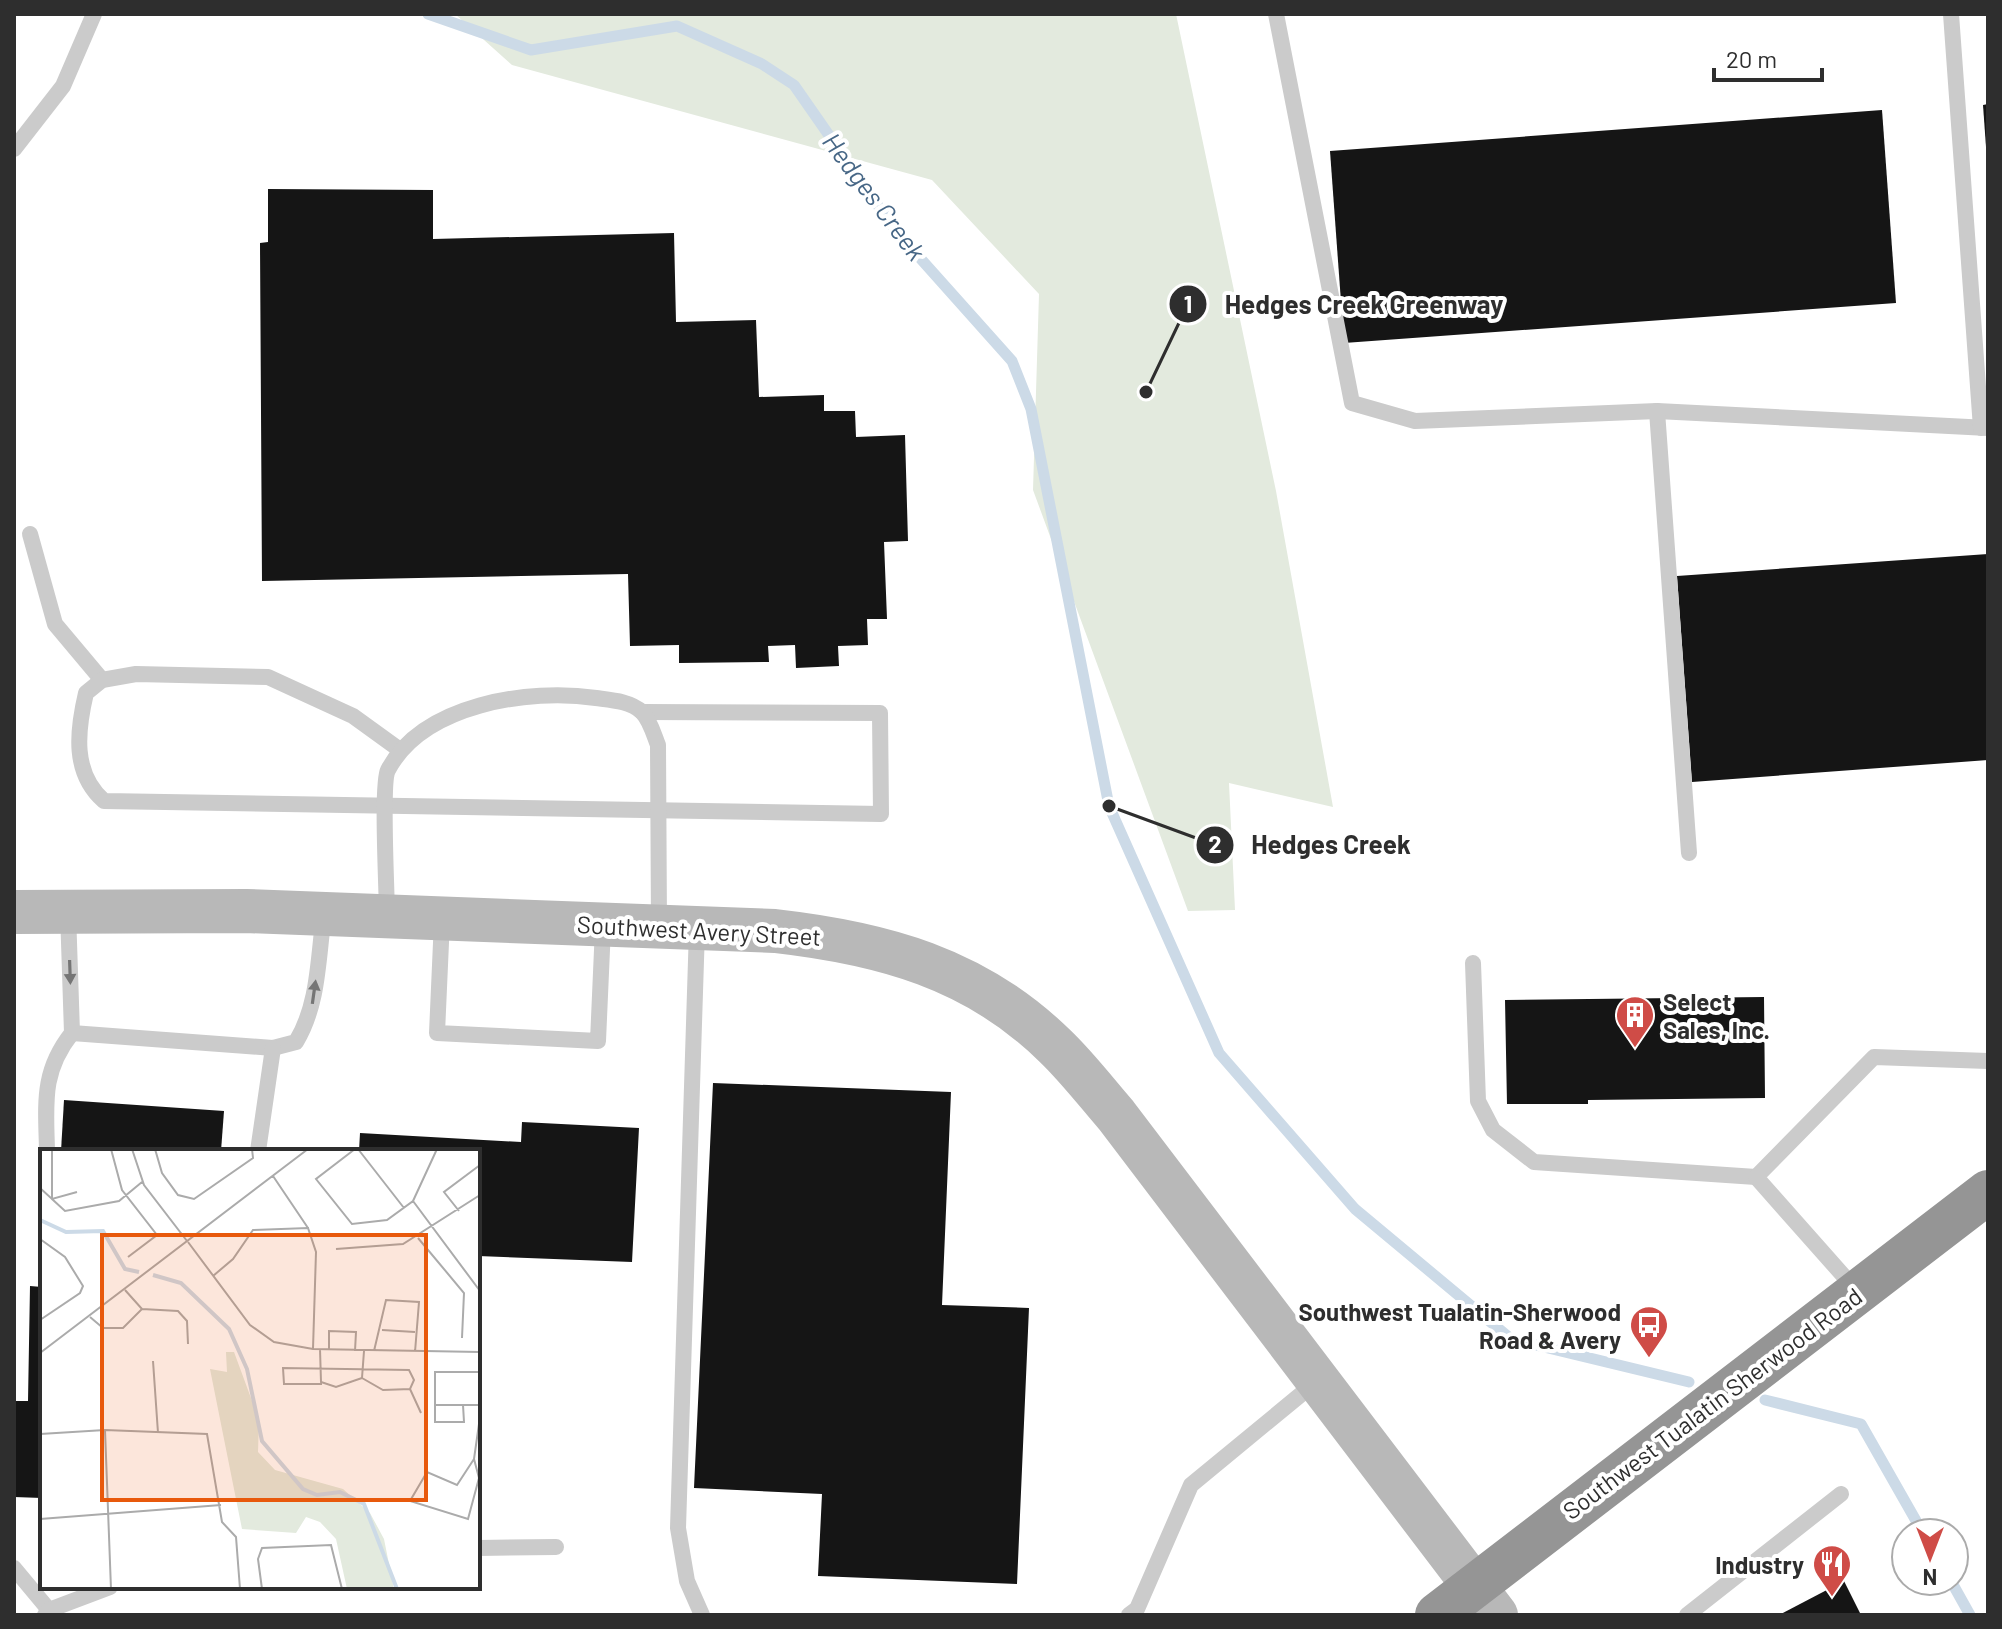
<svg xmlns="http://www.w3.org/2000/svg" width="2002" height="1629" viewBox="0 0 2002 1629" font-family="Barlow,sans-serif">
<rect width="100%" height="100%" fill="#fff"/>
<polygon fill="#e3eade" points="455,14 1176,14 1276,491 1333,807 1229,783 1235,910 1188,911 1033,490 1039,294 932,180 512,65"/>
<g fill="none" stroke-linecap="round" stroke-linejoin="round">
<g stroke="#ccdae7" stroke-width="11">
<polyline points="428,14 531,50 677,26 762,64 794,85 895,230 1012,361 1031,409 1109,806 1219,1053 1355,1209 1511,1339 1689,1382"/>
<polyline points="1765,1400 1861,1424 1923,1533"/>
<polyline points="1951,1581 1970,1615"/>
</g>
</g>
<g fill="#151515">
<polygon points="1988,104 1988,147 1986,147 1983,105"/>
<polygon points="1882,110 1896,303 1344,343 1330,151"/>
<polygon points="268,189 433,190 433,239 674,233 676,322 756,320 759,397 824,395 824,411 855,411 856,437 905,435 908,541 884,542 887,619 867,619 868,645 838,646 839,666 796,668 795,645 768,646 769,662 679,663 679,645 630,646 628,574 262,581 260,243 268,242"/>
<polygon points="1988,554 1988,760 1692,782 1677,576"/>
<polygon points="1764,997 1765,1098 1588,1100 1588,1104 1507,1104 1505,1000"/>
<polygon points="713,1083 951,1092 942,1305 1029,1308 1017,1584 818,1576 822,1494 694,1488"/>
<polygon points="64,1100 224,1111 221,1151 61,1151"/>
<polygon points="522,1122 639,1128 632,1262 478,1256 478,1151 359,1151 360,1133 521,1142"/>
<polygon points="30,1286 42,1287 42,1498 14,1497 16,1401 28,1401"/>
<polygon points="1844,1581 1861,1615 1779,1615"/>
</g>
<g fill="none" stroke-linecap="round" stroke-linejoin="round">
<g stroke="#cbcbcb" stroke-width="16">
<polyline points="1276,14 1352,403 1415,421 1657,411 1988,428"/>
<polyline points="1951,14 1981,428"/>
<polyline points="14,149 63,86 94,14"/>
<polyline points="1657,411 1689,853"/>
<polyline points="30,534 55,624 102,680"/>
<path d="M400 750 353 716 268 677 136 674 102 680 86 693C77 731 72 773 104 801L881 814 880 713 642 712"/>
<path d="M387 916C387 893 381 783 388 770 423 704 529 688 596 698 611 700 630 701 642 712 650 720 654 735 658 745L659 925"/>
<polyline points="442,920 437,1033 598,1041 603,927"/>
<polyline points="697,929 678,1528 687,1581 702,1615"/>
<polyline points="1473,963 1478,1101 1493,1130 1534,1162 1756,1177"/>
<path d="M72 1033 273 1048 296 1042C319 1004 318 957 324 914"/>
<path d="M47 1151C46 1104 41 1072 72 1033L68 912"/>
<polyline points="258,1151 273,1048"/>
<polyline points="1857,1291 1756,1177 1874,1057 1988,1061"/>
<polyline points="478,1548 556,1547"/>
<polyline points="14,1568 49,1610"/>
<polyline points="45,1615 49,1610 110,1587"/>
<polyline points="1129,1615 1137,1609 1191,1485 1316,1382"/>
<polyline points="1687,1615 1841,1494"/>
</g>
<path stroke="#b8b8b8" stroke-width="44" d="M14 912 246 911 775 931C881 943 976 968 1055 1046 1077 1067 1096 1092 1116 1115L1496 1615"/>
<polyline stroke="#959595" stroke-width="44" points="1437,1615 1988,1192"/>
</g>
<defs><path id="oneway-solid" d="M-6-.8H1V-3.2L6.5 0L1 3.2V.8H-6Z" transform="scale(2)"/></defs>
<g fill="#757575">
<use href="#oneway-solid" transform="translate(70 972) rotate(88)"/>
<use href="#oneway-solid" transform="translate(314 992) rotate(-82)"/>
</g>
<defs>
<symbol id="building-pin" viewBox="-11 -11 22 30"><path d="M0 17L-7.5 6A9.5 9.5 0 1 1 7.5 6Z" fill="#cf4c47" stroke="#fff"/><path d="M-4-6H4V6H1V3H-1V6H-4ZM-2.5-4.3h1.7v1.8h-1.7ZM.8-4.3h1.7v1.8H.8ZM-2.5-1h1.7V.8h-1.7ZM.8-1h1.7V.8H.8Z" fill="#fff"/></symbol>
<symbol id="bus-pin" viewBox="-11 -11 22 30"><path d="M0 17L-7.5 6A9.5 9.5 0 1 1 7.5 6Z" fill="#cf4c47" stroke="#fff"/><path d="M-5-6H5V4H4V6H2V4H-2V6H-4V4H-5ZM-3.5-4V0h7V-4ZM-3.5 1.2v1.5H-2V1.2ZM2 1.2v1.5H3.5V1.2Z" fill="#fff"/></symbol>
<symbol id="restaurant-pin" viewBox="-11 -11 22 30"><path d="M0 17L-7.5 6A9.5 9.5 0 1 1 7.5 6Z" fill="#cf4c47" stroke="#fff"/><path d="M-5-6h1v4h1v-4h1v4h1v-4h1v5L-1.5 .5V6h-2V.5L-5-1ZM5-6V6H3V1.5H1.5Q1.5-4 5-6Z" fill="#fff"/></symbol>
</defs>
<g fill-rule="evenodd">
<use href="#building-pin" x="1613" y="993" width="44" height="60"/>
<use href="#bus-pin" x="1627" y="1303" width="44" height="60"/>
<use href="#restaurant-pin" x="1810" y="1542" width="44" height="60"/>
</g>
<g text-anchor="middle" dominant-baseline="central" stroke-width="8" stroke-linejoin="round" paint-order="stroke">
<g font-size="24" fill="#2e2e2e" stroke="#fff">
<text transform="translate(699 930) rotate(3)">Southwest Avery Street</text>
<text transform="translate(1712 1403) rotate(-37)">Southwest Tualatin Sherwood Road</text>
</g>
<g font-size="24" font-weight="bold" fill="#2e2e2e" stroke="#fff" text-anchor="end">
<text x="1663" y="1001" text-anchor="start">Select<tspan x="1663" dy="28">Sales, Inc.</tspan></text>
<text x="1621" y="1311">Southwest Tualatin-Sherwood<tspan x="1621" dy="28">Road &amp; Avery</tspan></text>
<text x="1804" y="1564">Industry</text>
</g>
<g font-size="26" font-style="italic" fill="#476786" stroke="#fff">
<text transform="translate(875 196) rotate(53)">Hedges Creek</text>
</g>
</g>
<g transform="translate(40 1149)">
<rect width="440" height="440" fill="#fff"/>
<path d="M186 203H194L219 271 218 303 235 321 303 340 330 364 344 390 354 440H307L296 390 280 373 266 368 256 384 202 380 170 220 187 223Z" fill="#e3eade"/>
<path fill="none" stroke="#ccdae7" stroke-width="4" d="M0 71 26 83 63 82 85 120 99 123M113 126 141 134 189 180 207 220 222 292 263 340 277 346 300 343 324 355 357 440"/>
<path fill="none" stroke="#ababab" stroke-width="2" d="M12 0V50L25 62 79 52 102 33M71 0 82 41 117 86 88 108M92 0 104 36 147 92M115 0 122 24 138 46 154 50 213 9 212 0M315 0 276 30 312 75 347 71 373 52 397 0M318 0 364 59M233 27 268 79M0 39 12 50 37 43M373 52 440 142M419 62 404 43 440 16M378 89 424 144 422 189M0 90 25 108 43 137 40 144 0 171M148 93 210 176 234 193 273 200 440 203M296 100 363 95 440 46M173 127 193 110 213 81 268 79 276 103 273 200M102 160 138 162 147 172 148 195M50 168 63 179H83L102 160 85 141M342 181 375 183M280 200 281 233 296 238 322 229 324 202M289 201V182L316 183 315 202M334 202 346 151 379 153 375 203M0 204 268 0M113 212 118 284M440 223H395V273H424L423 256H440M282 235H244L243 219 369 221 374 231 370 240 343 241 322 229M370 240 381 264M395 256H423M65 281 71 440M0 285 65 281 167 285 182 373 196 388 200 440M434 310 417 336 387 323 370 352 428 370 439 329 434 310 440 268M0 370 181 356M222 440 218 410 222 399 291 396 302 440"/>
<path fill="#e8590c" fill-opacity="0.15" stroke="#e8590c" stroke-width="4" d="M62 86H386V351H62Z"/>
<rect width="440" height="440" fill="none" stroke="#2e2e2e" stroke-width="4"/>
</g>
<path fill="none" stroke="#2e2e2e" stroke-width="3" d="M1146 392L1188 304M1109 806L1215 845"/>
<g fill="#2e2e2e" stroke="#fff" stroke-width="3">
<circle cx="1146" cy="392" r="8"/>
<circle cx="1109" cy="806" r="8"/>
<circle cx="1188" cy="304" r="20"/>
<circle cx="1215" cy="845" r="20"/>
</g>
<g font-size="24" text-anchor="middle" font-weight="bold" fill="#fff">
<text x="1188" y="313">1</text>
<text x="1215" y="853">2</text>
</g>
<g font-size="26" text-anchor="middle" font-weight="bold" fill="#2e2e2e" stroke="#fff" stroke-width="8" stroke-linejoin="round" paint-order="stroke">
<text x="1364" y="314">Hedges Creek Greenway</text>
<text x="1331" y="854">Hedges Creek</text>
</g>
<rect width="2002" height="1629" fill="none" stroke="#2e2e2e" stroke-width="32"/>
<g transform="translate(1930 1557) rotate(180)"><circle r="38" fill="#ffffff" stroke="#ababab" stroke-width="2"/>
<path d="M0-6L14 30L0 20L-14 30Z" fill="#cf4c47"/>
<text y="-12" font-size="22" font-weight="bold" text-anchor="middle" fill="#2e2e2e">N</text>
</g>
<path d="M1714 68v12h108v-12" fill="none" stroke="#2e2e2e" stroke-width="4"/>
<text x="1726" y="68" font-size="24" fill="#2e2e2e" stroke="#ffffff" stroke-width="6" paint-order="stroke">20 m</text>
</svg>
